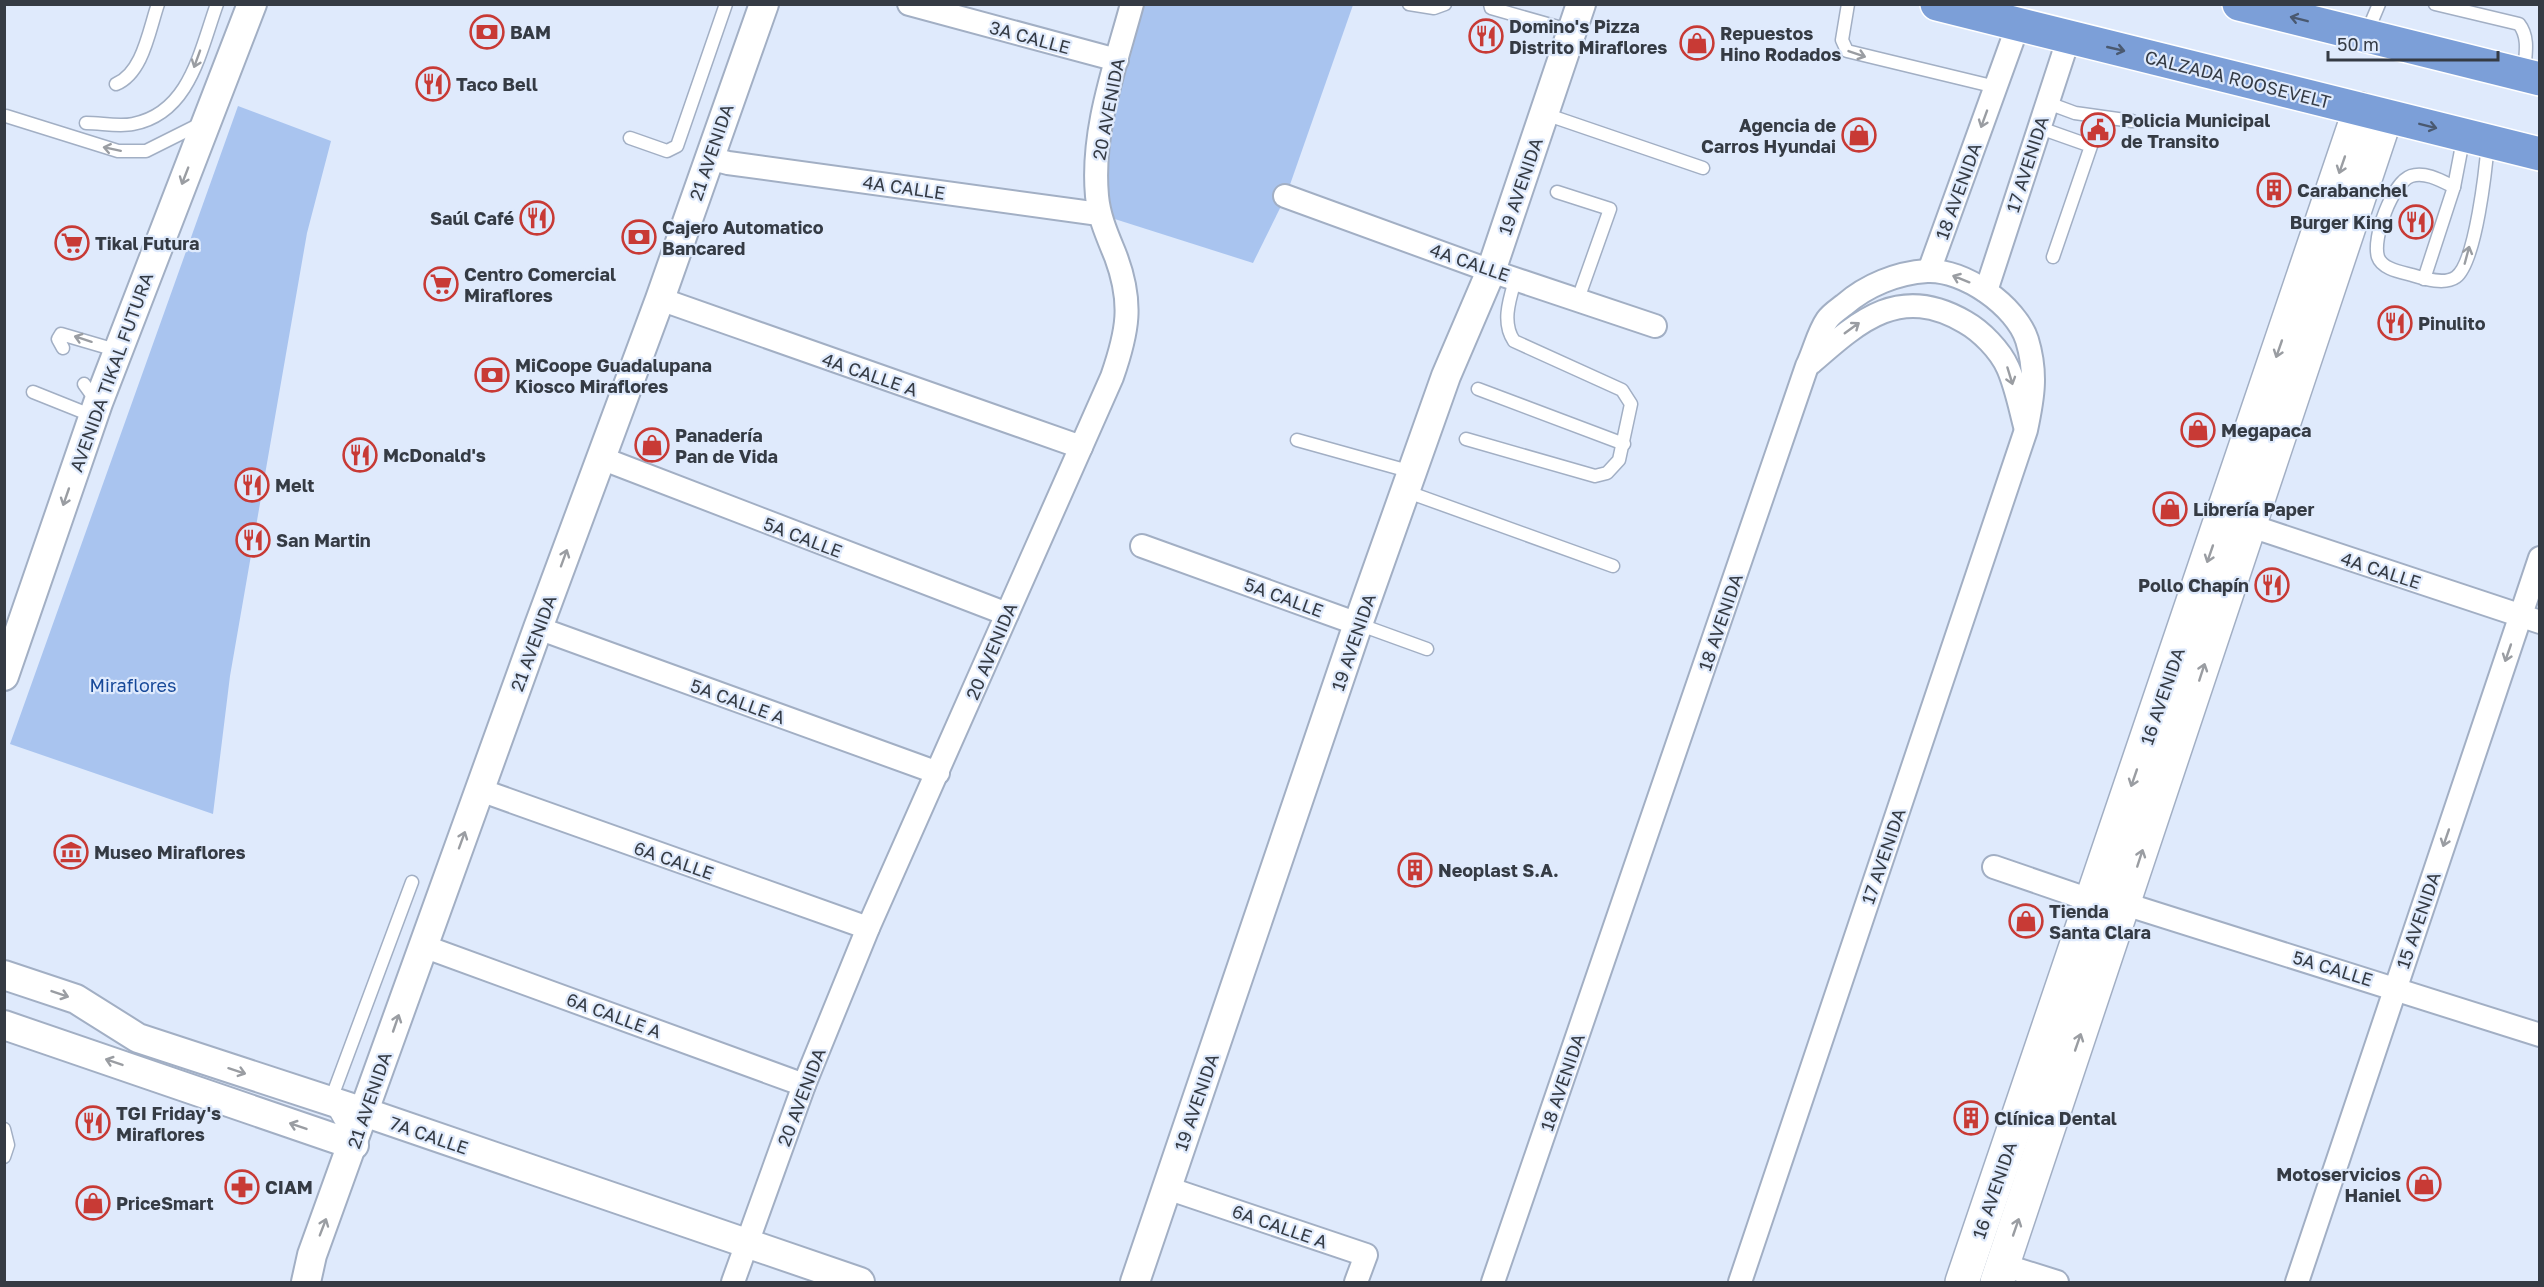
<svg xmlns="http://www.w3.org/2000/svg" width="2544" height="1287" viewBox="0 0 2544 1287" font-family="'Golos Text',sans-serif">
<rect width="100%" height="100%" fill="#dfeafc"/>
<g fill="#a9c4ef">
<polygon points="1132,5 1353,5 1286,196 1253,263 1099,214 1096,172"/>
<polygon points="238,106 331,141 307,233 230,676 213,814 10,744"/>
</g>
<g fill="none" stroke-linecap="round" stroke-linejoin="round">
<defs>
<g id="service">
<polyline points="1409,4 1434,8 1445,4"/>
<polyline points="1490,4 1491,8 1572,31"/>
<polyline points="1848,4 1842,40 1847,51 1996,87"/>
<path d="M2435 4 2519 24C2530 38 2525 56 2524 73"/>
<polyline points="2366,35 2379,4"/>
<path d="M116 84C143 73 149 30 158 4"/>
<polyline points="2048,103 2075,113 2132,121"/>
<polyline points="1545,114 1703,168"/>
<polyline points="6,116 118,151 146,151 202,123"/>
<path d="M86 123C101 123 119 127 133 124 190 113 200 51 217 4"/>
<polyline points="2040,128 2091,146 2053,257"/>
<polyline points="630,138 667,151 677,146 726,4"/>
<path d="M2454 187C2442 181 2425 171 2411 176 2392 183 2372 238 2378 257 2382 269 2401 272 2412 275 2425 279 2445 285 2456 277 2476 262 2486 167 2488 141"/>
<polyline points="1557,192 1610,209 1578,299"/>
<polyline points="2424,279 2454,187 2464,135"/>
<polyline points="63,348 58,339 61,334 119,351"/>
<polyline points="84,384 97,402"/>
<polyline points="1478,389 1624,444"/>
<polyline points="33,392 93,416"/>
<path d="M1466 439 1595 476 1607 473 1619 460 1631 404 1622 390 1514 341C1501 322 1510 298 1516 277"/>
<polyline points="1297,440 1412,472"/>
<polyline points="1405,491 1613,566"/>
<polyline points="1358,624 1427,649"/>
<polyline points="4,1129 8,1145 4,1157"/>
<polyline points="351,1139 330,1102 412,882"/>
</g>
<g id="minor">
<polyline points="909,4 1117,60"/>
<polyline points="709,158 728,163 1099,214"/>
<polyline points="1285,196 1491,271 1655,326"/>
<polyline points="1929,271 2018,25"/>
<polyline points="1986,291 2069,37"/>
<polyline points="660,299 1081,447"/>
<path d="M1811 363C1860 320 1900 284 1965 322 1981 331 2000 350 2008 368 2016 386 2020 407 2025 426"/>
<polyline points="601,458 1007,614"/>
<polyline points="2236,521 2540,622"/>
<polyline points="1142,546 1358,624"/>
<polyline points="538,628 938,773"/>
<polyline points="480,790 868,928"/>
<polyline points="1994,867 2093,901"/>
<polyline points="2125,904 2540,1035"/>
<polyline points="423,946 804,1085"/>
<polyline points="1167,1188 1366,1255 1356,1282"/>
<polyline points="2003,1265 2057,1282"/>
<path d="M733 1282 804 1085 868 928 1112 377C1128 331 1133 303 1116 257 1108 237 1099 218 1097 196 1091 131 1115 67 1132 4"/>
<path d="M1493 1282 1807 366C1814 352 1818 333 1827 320 1831 314 1839 309 1844 305 1867 285 1897 273 1927 271 1964 269 2016 306 2027 340 2037 373 2033 397 2026 430L1740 1282"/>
<polyline points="2297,1282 2540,558"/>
</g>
<g id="tertiary">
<polyline points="4,676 98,403 252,4"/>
<polyline points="4,975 76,999 138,1038 364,1112 860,1282"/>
<polyline points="4,1025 354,1145"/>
<polyline points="306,1282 312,1255 538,628 660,299 764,4"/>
<polyline points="1135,1282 1358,624 1446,376 1491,271 1581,4"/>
</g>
<g id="secondary">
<polyline points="1962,1282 2360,109"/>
<polyline points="1997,1282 2386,116"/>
</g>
<g id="trunk">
<polyline points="1937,4 2540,154"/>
<polyline points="2239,4 2540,79"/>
</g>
</defs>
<use href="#service" stroke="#a2afc4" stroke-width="15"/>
<use href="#minor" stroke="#a2afc4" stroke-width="26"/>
<use href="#tertiary" stroke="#a2afc4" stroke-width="32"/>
<use href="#secondary" stroke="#a2afc4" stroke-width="36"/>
<use href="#trunk" stroke="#fff" stroke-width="36"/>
<use href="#service" stroke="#fff" stroke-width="12"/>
<use href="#minor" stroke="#fff" stroke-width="22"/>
<use href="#tertiary" stroke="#fff" stroke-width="28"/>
<use href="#secondary" stroke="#fff" stroke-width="33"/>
<use href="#trunk" stroke="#7c9fd8" stroke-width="33"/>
</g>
<defs><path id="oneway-shaft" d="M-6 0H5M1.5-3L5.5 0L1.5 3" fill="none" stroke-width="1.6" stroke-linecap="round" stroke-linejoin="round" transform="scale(1.5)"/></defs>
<g stroke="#4a5970">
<use href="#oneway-shaft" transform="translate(2299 19) rotate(-166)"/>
<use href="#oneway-shaft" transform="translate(2116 49) rotate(13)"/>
<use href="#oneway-shaft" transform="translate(2428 126) rotate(14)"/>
</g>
<g stroke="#9a9da2">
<use href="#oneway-shaft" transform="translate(1857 54) rotate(19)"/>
<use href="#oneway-shaft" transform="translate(197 59) rotate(110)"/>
<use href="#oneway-shaft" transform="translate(1984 119) rotate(110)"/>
<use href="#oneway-shaft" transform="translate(112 149) rotate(-168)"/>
<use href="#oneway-shaft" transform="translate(2342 165) rotate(109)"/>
<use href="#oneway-shaft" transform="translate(185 176) rotate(111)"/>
<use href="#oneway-shaft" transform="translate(2467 255) rotate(-75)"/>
<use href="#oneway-shaft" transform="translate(1961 279) rotate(-158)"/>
<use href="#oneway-shaft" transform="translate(1852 328) rotate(-36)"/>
<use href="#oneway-shaft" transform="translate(83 339) rotate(-162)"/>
<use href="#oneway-shaft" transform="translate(2279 349) rotate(109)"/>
<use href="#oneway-shaft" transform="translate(2010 376) rotate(73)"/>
<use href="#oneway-shaft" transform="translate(66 497) rotate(109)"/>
<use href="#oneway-shaft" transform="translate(2210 554) rotate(109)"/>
<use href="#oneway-shaft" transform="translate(564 558) rotate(-70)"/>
<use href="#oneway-shaft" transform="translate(2508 653) rotate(109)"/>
<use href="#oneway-shaft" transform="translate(2202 672) rotate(-72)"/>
<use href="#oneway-shaft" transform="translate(2134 778) rotate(109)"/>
<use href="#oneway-shaft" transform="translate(2446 838) rotate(109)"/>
<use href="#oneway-shaft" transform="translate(462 840) rotate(-70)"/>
<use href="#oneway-shaft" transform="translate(2140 858) rotate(-72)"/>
<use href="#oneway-shaft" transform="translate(60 994) rotate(19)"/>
<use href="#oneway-shaft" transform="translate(396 1023) rotate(-71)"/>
<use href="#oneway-shaft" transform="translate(2078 1042) rotate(-71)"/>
<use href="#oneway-shaft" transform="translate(114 1062) rotate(-161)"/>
<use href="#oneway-shaft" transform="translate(237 1071) rotate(18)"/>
<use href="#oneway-shaft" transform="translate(298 1126) rotate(-161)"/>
<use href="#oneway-shaft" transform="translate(323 1227) rotate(-69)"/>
<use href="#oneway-shaft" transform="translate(2016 1227) rotate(-71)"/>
</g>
<defs>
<symbol id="bank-ring" viewBox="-11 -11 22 22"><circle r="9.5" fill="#dfeafc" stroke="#c83a35" stroke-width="1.5"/><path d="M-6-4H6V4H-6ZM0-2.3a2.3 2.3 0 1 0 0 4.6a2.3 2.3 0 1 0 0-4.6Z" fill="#c83a35"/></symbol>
<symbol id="restaurant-ring" viewBox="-11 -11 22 22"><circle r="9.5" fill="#dfeafc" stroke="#c83a35" stroke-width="1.5"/><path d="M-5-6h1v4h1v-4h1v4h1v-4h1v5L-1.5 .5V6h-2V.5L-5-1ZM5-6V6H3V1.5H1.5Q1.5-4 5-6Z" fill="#c83a35"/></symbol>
<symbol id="shop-ring" viewBox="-11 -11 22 22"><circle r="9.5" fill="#dfeafc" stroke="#c83a35" stroke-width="1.5"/><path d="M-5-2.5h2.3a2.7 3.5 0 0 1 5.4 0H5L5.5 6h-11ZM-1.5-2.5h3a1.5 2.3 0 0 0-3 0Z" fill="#c83a35"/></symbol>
<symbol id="civic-ring" viewBox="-11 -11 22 22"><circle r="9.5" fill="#dfeafc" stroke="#c83a35" stroke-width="1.5"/><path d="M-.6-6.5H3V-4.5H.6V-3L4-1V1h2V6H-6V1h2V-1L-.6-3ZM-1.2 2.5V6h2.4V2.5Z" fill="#c83a35"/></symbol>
<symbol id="building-ring" viewBox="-11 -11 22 22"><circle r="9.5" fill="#dfeafc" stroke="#c83a35" stroke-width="1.5"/><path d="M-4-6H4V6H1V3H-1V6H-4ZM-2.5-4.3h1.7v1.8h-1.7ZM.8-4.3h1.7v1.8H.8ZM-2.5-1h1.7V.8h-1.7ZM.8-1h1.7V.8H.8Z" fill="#c83a35"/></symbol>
<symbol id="supermarket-ring" viewBox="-11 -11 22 22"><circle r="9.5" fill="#dfeafc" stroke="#c83a35" stroke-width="1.5"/><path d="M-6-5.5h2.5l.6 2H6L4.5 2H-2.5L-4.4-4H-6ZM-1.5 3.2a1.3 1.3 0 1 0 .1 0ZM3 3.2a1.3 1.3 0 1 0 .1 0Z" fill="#c83a35"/></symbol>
<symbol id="museum-ring" viewBox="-11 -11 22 22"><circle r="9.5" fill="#dfeafc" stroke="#c83a35" stroke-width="1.5"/><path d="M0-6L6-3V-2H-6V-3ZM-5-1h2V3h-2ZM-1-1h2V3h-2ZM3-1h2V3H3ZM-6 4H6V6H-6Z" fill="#c83a35"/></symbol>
<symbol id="pharmacy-ring" viewBox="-11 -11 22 22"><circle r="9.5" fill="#dfeafc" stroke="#c83a35" stroke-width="1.5"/><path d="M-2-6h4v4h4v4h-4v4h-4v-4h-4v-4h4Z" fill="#c83a35"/></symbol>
</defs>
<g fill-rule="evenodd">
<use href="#bank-ring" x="468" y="13" width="38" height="38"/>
<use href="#restaurant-ring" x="1467" y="17" width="38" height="38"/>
<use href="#shop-ring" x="1678" y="24" width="38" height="38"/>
<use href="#restaurant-ring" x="414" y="65" width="38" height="38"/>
<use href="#civic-ring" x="2079" y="111" width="38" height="38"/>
<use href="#shop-ring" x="1840" y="116" width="38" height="38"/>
<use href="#building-ring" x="2255" y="171" width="38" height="38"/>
<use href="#restaurant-ring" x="518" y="199" width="38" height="38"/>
<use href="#restaurant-ring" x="2397" y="203" width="38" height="38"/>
<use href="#bank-ring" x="620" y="218" width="38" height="38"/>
<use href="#supermarket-ring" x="53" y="224" width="38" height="38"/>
<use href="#supermarket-ring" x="422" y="265" width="38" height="38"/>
<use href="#restaurant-ring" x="2376" y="304" width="38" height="38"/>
<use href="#bank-ring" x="473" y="356" width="38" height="38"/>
<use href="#shop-ring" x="2179" y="411" width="38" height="38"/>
<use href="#shop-ring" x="633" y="426" width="38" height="38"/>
<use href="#restaurant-ring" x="341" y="436" width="38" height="38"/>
<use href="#restaurant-ring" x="233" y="466" width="38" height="38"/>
<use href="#shop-ring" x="2151" y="490" width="38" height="38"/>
<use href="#restaurant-ring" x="234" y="521" width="38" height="38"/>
<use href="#restaurant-ring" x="2253" y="566" width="38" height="38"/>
<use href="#museum-ring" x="52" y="833" width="38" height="38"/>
<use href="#building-ring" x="1396" y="851" width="38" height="38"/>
<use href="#shop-ring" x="2007" y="902" width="38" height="38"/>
<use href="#building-ring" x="1952" y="1099" width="38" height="38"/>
<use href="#restaurant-ring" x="74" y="1104" width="38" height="38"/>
<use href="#shop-ring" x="2405" y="1165" width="38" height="38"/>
<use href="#pharmacy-ring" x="223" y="1168" width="38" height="38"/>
<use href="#shop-ring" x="74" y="1184" width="38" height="38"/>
</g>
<g text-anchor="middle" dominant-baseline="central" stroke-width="4.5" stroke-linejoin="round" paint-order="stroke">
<g font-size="18" font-weight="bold" fill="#353b44" stroke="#dfeafc" text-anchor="start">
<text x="1509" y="26">Domino's Pizza<tspan x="1509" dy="21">Distrito Miraflores</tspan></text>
<text x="510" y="32">BAM</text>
<text x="1720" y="33">Repuestos<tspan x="1720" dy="21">Hino Rodados</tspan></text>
<text x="456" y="84">Taco Bell</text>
<text x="2121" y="120">Policia Municipal<tspan x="2121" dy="21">de Transito</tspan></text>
<text x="1836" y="125" text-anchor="end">Agencia de<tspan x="1836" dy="21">Carros Hyundai</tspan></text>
<text x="2297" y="190">Carabanchel</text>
<text x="514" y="218" text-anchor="end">Saúl Café</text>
<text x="2393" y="222" text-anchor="end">Burger King</text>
<text x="662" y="227">Cajero Automatico<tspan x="662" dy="21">Bancared</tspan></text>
<text x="95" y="243">Tikal Futura</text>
<text x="464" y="274">Centro Comercial<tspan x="464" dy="21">Miraflores</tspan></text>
<text x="2418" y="323">Pinulito</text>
<text x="515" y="365">MiCoope Guadalupana<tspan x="515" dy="21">Kiosco Miraflores</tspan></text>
<text x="2221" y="430">Megapaca</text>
<text x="675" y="435">Panadería<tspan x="675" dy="21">Pan de Vida</tspan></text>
<text x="383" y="455">McDonald's</text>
<text x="275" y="485">Melt</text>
<text x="2193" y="509">Librería Paper</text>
<text x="276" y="540">San Martin</text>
<text x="2249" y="585" text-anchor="end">Pollo Chapín</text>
<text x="94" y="852">Museo Miraflores</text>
<text x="1438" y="870">Neoplast S.A.</text>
<text x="2049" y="911">Tienda<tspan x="2049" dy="21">Santa Clara</tspan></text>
<text x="116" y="1113">TGI Friday's<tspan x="116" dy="21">Miraflores</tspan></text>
<text x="1994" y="1118">Clínica Dental</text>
<text x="2401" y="1174" text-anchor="end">Motoservicios<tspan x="2401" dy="21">Haniel</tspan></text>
<text x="265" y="1187">CIAM</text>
<text x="116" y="1203">PriceSmart</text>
</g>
<g font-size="18" fill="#353b44" stroke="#dfeafc">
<text transform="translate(1030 37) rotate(15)">3A CALLE</text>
<text transform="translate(2238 79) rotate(14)">CALZADA ROOSEVELT</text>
<text transform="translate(1108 109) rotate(-79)">20 AVENIDA</text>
<text transform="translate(711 152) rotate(-71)">21 AVENIDA</text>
<text transform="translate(2027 164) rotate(-72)">17 AVENIDA</text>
<text transform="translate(1520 186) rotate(-71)">19 AVENIDA</text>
<text transform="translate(904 187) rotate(8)">4A CALLE</text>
<text transform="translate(1958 191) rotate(-70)">18 AVENIDA</text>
<text transform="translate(1470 262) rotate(19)">4A CALLE</text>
<text transform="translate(111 372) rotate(-70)">AVENIDA TIKAL FUTURA</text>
<text transform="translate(870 374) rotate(19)">4A CALLE A</text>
<text transform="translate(803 537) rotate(21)">5A CALLE</text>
<text transform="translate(2381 570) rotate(18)">4A CALLE</text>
<text transform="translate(1284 597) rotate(20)">5A CALLE</text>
<text transform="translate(1720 622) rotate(-71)">18 AVENIDA</text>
<text transform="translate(1353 642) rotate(-71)">19 AVENIDA</text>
<text transform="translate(533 643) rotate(-70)">21 AVENIDA</text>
<text transform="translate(991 651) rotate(-67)">20 AVENIDA</text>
<text transform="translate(2162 696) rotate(-71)">16 AVENIDA</text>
<text transform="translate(738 701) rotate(20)">5A CALLE A</text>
<text transform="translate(1883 856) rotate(-71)">17 AVENIDA</text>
<text transform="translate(674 860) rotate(19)">6A CALLE</text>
<text transform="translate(2418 920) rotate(-71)">15 AVENIDA</text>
<text transform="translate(2333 968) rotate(17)">5A CALLE</text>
<text transform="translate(614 1015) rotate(20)">6A CALLE A</text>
<text transform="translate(1562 1082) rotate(-71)">18 AVENIDA</text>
<text transform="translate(801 1097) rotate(-69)">20 AVENIDA</text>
<text transform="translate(369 1100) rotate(-71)">21 AVENIDA</text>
<text transform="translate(1196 1102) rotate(-71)">19 AVENIDA</text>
<text transform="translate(429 1135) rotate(19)">7A CALLE</text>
<text transform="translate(1994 1190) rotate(-71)">16 AVENIDA</text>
<text transform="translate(1280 1226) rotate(19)">6A CALLE A</text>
</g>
<g font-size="18" fill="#174999" stroke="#dfeafc">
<text x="133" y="685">Miraflores</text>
</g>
</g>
<rect width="2544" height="1287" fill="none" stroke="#353b44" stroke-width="12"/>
<path d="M2328 51v9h170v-9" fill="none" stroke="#353b44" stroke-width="3"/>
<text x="2337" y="51" font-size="18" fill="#353b44" stroke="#dfeafc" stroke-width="4.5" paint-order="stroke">50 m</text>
</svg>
